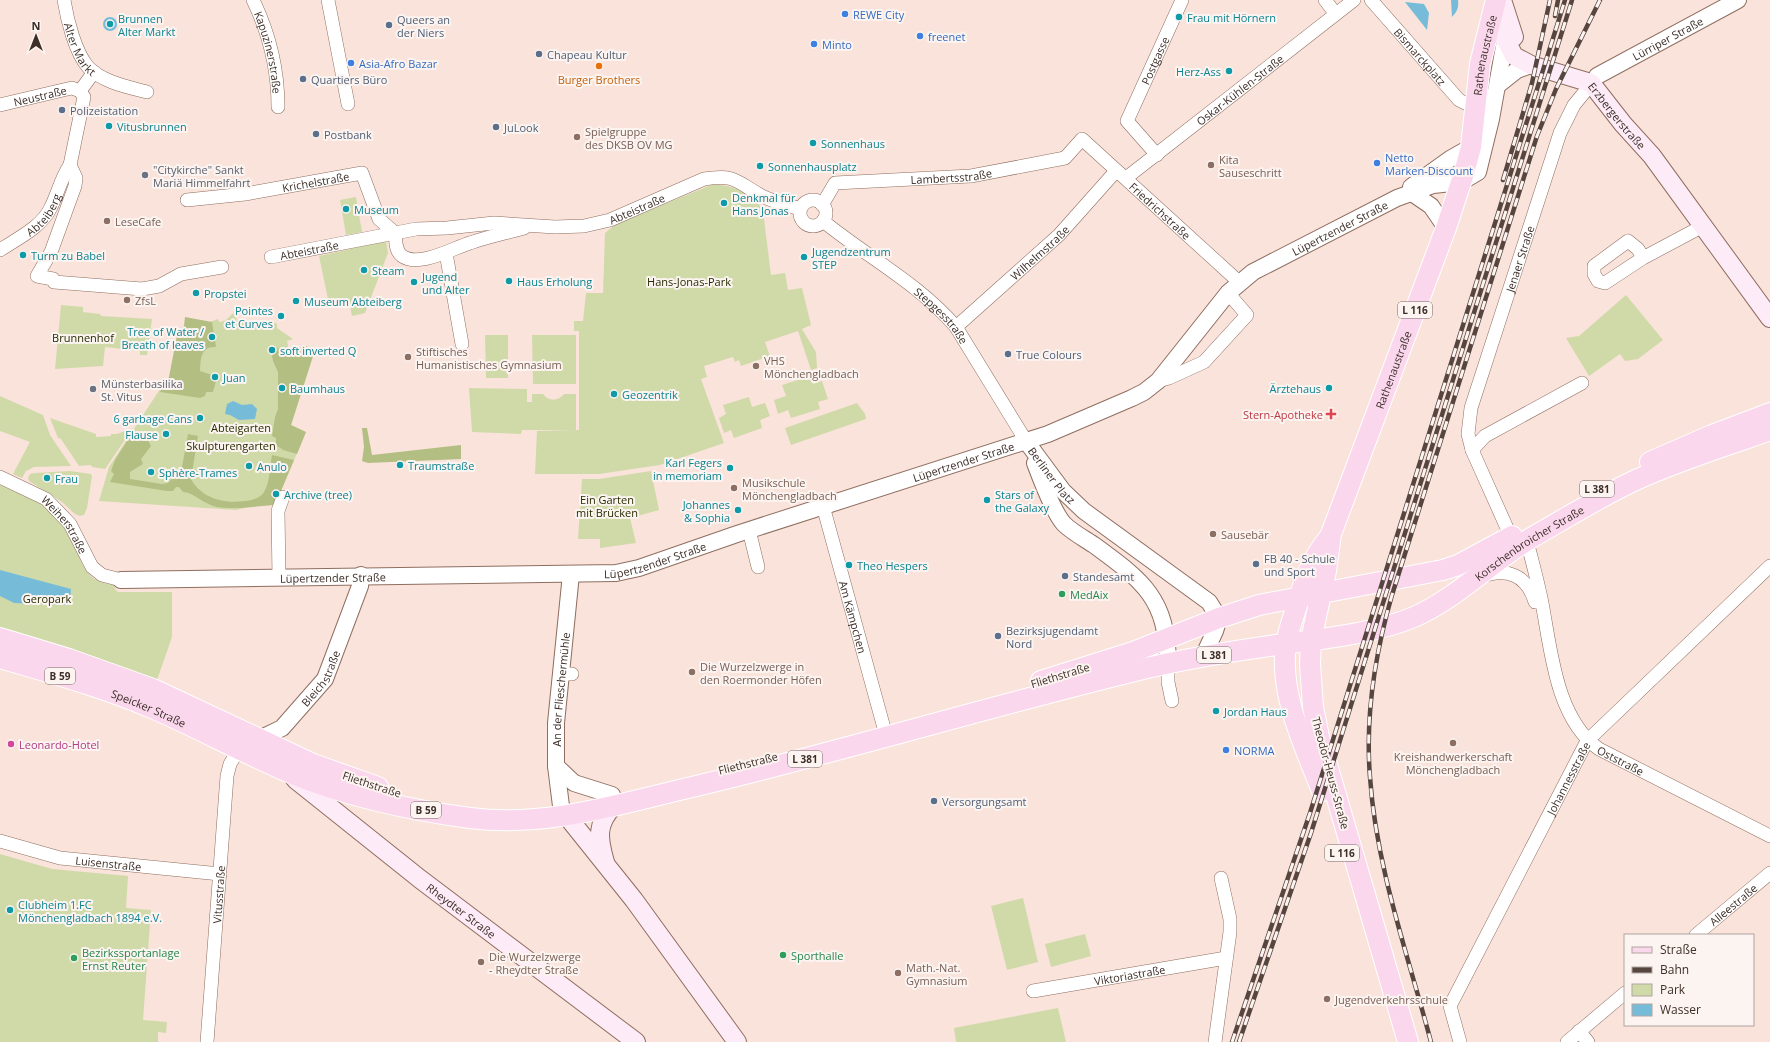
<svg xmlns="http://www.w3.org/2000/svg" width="1770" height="1042" viewBox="0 0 1770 1042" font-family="'Open Sans',sans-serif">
<rect width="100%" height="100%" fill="#fae3da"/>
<g fill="#d0daa9">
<path d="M711 185C729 183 755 194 763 211L771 275 785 273 788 290 802 288 811 325 802 329 816 352 817 368 811 370 798 331 765 342 770 356 741 366 739 360 735 362 733 357 704 366 707 377 701 379 724 443 660 465 599 474H535L537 431 574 430H522L521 434 472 432 469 388 527 389V402H532V394H543C549 402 558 401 564 394H576V430H579V331H574V321H583L586 293H603L605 233 616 224Z"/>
<polygon points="356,197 362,232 346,235 340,200"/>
<polygon points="386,241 388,253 365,313 352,316 349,300 329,304 319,256"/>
<polygon points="1626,295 1663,340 1638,359 1625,361 1620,354 1589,376 1566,338 1579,336"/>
<polygon points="61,305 83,307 83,312 100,314 101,316 152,319 147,355 140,355 140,351 105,347 103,366 55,369"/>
<path d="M233 313 237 320 251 321 254 326 258 327 259 324H263V322L271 320 277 324V328L293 339 287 341 289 350 307 346 308 351 313 356 291 425 306 432 275 505 253 506 236 510 99 501 109 467 164 383 168 384 198 378 207 323 218 319 219 322C227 321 228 318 233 313Z"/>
<polygon points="485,335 508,335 508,378 486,378"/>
<polygon points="532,335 576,335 576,384 533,384"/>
<polygon points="810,376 813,384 822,381 828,399 818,402 820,409 791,418 788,410 778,414 774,400 786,396 782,385"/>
<polygon points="0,396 43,415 50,435 71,466 34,467 26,471 22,478 13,474 30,442 0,431"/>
<polygon points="749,397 752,407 765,403 770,416 760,420 762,428 734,438 731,430 724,433 719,418 726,414 723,405"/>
<polygon points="857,403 865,414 866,419 791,445 785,428"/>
<polygon points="50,418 96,434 96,437 111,436 111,434 117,434 133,428 105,469 92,467 91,465 79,466 61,439 58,438"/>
<polygon points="70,471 91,474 92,476 87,508 84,515 80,516 75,514 62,502 29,481 28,478 30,474 35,473"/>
<polygon points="651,471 659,510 630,518 636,543 600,548 600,539 578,539 582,479 599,479"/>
<path d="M0 483C17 491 37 499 51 512 59 519 67 529 72 539 82 562 84 582 114 585L115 589 118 592H172V637L157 680 0 633Z"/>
<polygon points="0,854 52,869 128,876 126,908 151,910 143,1020 167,1022 166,1033 158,1032 158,1042 0,1042"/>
<polygon points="1023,898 1038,962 1007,970 991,906"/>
<polygon points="1085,934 1091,956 1051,967 1045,944"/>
<polygon points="1058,1008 1066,1042 956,1042 954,1028"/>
</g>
<g fill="#b3be82">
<path d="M185 317 212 322 216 347C200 346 201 360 200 371L212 375 216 381 213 392H206L205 396 200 398 160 392 169 377 178 330 184 326Z"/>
<polygon points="307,346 308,351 313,356 291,425 306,432 297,454 283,450 276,445 276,438 272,436 275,417 278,409 278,372 273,361 272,356 278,348 289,350"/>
<polygon points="362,428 367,428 372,455 461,445 461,459 368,463 362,461 364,447"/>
<path d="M136 431 148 440 151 446 141 459 143 464 130 472V479L162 484 168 483 182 467 188 434 198 436 191 479C202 499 225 504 245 501 252 500 261 498 264 492 270 482 270 466 272 455L294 460 275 505C257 506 235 510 217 507 205 505 193 492 183 492L179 487H176L173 491H167L110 482 114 474 111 471 115 460 132 433Z"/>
</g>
<g fill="#76bcd9">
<path d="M1451 0H1458C1459 7 1457 12 1452 17Z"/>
<polygon points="1405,2 1424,4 1429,13 1427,30"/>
<circle cx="110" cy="24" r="7"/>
<polygon points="233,401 242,405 252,404 257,409 255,419 239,420 230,415 225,414 227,404"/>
<polygon points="0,570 71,589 70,603 67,605 14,603 0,596"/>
</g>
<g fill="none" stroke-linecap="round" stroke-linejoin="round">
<defs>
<g id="minor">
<path id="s1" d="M64 0C67 19 75 52 88 67 102 82 128 87 147 92"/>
<path id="s2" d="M253 0C269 33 278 70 278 107"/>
<polyline points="328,0 348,104"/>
<polyline points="1325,0 1335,13"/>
<path id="s3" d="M1371 0 1459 100 1469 105 1475 106"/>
<polyline points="80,91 84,97 70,165 76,178 75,186 51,252 37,276 53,279 54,282 142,289 159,286 181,274 222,267"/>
<polyline points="80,91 94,72"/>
<path id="s4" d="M0 105 63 90 72 88 80 91"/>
<path id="s5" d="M1157 155 1127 121 1182 0"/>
<path id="s6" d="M1126 178 1354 0"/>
<path id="s7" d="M187 200 245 194 362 173 379 219 395 233"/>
<circle cx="813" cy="213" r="13"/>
<path id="s8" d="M822 205 835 183 971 176 1065 158 1082 139 1239 282"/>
<path id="s9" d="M823 221C867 257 918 283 956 327L1026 441"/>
<path d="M395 233C396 241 395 251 402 256 419 268 453 248 470 243 487 237 506 233 524 228"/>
<path id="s10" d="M0 250C18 238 42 227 51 207 58 193 61 178 70 165"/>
<polyline points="446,253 462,344"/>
<path id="s11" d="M271 257 416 229 447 228 494 223 555 227 584 226 610 220 704 179C737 174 736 182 762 196 774 202 788 205 800 209"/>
<polyline points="1643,258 1638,249 1628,241 1594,266 1594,274 1598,281 1605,283 1643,258 1703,226"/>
<path id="s12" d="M956 327 1059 235 1116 171"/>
<polyline points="1158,381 1169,378 1204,362 1247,315 1228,293"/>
<polyline points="1472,450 1485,436 1582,383"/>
<path id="s13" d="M0 477 46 499 70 524 92 567 102 575 121 580"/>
<path id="s14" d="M823 506 884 728"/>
<polyline points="749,530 758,567"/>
<path id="s15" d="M1511 537 1472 450 1468 434 1471 408 1560 133 1574 105 1596 78"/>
<path id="s16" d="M1527 541C1532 561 1538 582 1542 603 1551 650 1556 719 1599 749L1770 836"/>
<path d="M1480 577C1507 567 1527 575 1535 602"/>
<polyline points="279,578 278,511 283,497"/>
<polyline points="1168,663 1168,682 1172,701"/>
<polyline points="561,674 572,674"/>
<path id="s17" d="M0 841 60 858 220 874"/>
<path id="s18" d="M1696 935 1770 873"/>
<path id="s19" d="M1033 991 1226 958"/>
<polyline points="1579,1031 1588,1042"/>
<path id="s20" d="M207 1042 227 776 230 764 239 749"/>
<polyline points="1215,1042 1230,932 1230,919 1221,878"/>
<path id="s21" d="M1460 1042 1450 1006 1587 741 1770 566"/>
<polyline points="1567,1042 1625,993"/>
</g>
<g id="tertiary">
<path id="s22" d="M1597 76 1738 0"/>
<polyline points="1498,85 1517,70 1531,65"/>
<polyline points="1411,187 1450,159 1471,147"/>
<polyline points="1412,193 1431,206 1446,228"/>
<path id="s23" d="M1026 441 1063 491 1084 511 1209 602 1219 618 1215 631 1203 657"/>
<path d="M1035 463C1041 479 1053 512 1064 524 1072 532 1085 539 1094 545 1143 581 1167 598 1168 663"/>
<path id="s24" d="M121 580 616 573 639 568 737 534 1048 434 1132 398 1144 392 1158 381 1228 293 1253 272 1397 198 1433 185 1461 182 1478 172 1491 119 1505 41 1504 34"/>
<path id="s25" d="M251 743 282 728 325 679 360 586 361 575"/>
<polyline points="556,766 574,783 612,795"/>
<path id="s26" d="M561 806 556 766V723L571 574"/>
</g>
<g id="secondary">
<polyline points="1502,0 1514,37"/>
<path id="s27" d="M1492 13 1514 56 1531 65 1591 83 1623 124 1652 156 1770 318"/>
<path id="s28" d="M292 775 296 780 420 879 636 1042"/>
<polyline points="566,815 634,900 737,1042"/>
<path d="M605 862C598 838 596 824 614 805"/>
</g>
<g id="primary">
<polyline points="1650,462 1712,435 1770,413"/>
<polyline points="0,638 69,659 153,689 313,764 378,787"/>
<path id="s29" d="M0 658C51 673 103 687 152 708 198 728 242 752 288 772 345 796 409 810 470 818 545 828 619 804 692 787 844 751 994 705 1147 668 1189 658 1233 651 1276 645 1319 639 1374 634 1414 617 1457 598 1491 562 1531 538 1566 518 1601 496 1638 479 1680 460 1726 446 1770 430"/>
<polyline points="1041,681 1133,652 1219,618 1259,605 1443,570 1458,565 1512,536"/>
<path d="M1322 791C1304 745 1279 694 1286 644 1288 630 1294 616 1298 602 1304 580 1313 557 1328 539"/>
<path id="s30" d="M1408 1042 1319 737 1313 707 1310 664 1311 640 1326 571 1331 534 1446 228 1464 173 1471 147 1480 64 1496 0"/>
</g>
</defs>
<use href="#minor" stroke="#8f6e60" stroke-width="14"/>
<use href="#tertiary" stroke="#8f6e60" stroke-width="18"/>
<use href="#secondary" stroke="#8f6e60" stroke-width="20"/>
<use href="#primary" stroke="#fff" stroke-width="22"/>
<use href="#minor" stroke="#fff" stroke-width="13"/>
<use href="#tertiary" stroke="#fff" stroke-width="16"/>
<use href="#secondary" stroke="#fdebf7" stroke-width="18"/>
<use href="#primary" stroke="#fbd7ee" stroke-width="20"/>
<defs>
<g id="rail">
<polyline points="1555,16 1558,0"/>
<polyline points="1503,180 1532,83 1550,0"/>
<polyline points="1232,1042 1310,813 1565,0"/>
<polyline points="1239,1042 1311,833 1572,0"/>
<path d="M1431 1042C1408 955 1376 867 1370 777 1365 715 1375 654 1392 595L1537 136 1556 89 1600 0"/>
</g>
</defs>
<use href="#rail" stroke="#574640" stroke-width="4.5"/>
<use href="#rail" stroke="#fcf4f1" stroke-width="3" stroke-dasharray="9" stroke-linecap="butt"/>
</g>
<g fill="#3f7fe0" stroke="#fcf4f1" stroke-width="1.5">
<circle cx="845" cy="14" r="4"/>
<circle cx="920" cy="36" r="4"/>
<circle cx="814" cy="44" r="4"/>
<circle cx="351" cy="63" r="4"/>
<circle cx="1377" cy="163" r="4"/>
<circle cx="1226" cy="750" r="4"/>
</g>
<g fill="#0f9aa8" stroke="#fcf4f1" stroke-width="1.5">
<circle cx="1179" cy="17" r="4"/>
<circle cx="110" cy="24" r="4"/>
<circle cx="1229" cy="71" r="4"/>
<circle cx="109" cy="126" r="4"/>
<circle cx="813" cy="143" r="4"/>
<circle cx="760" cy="166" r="4"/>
<circle cx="724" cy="203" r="4"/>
<circle cx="346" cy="209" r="4"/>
<circle cx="23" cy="255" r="4"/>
<circle cx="804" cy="257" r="4"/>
<circle cx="364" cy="270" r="4"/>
<circle cx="509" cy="281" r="4"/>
<circle cx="414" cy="282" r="4"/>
<circle cx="196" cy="293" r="4"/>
<circle cx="296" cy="301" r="4"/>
<circle cx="281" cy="316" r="4"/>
<circle cx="212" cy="337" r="4"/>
<circle cx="272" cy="350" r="4"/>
<circle cx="215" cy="377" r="4"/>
<circle cx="282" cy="388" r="4"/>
<circle cx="1329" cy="388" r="4"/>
<circle cx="614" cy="394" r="4"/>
<circle cx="200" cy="418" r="4"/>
<circle cx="166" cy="434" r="4"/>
<circle cx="400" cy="465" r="4"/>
<circle cx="249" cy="466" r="4"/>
<circle cx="730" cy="468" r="4"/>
<circle cx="151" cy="472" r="4"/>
<circle cx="47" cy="478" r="4"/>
<circle cx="276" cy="494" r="4"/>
<circle cx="987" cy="500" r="4"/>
<circle cx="738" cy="510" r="4"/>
<circle cx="849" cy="565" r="4"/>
<circle cx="1216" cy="711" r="4"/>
<circle cx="10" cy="910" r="4"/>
</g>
<g fill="#5c6f8a" stroke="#fcf4f1" stroke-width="1.5">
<circle cx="389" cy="25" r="4"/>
<circle cx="539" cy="54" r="4"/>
<circle cx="303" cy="79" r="4"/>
<circle cx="62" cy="110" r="4"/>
<circle cx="496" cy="127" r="4"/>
<circle cx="316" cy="134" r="4"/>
<circle cx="1008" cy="354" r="4"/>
<circle cx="1256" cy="564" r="4"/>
<circle cx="1065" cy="576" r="4"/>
<circle cx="998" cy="636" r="4"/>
<circle cx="934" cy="801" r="4"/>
</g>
<circle fill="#e8710a" stroke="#fcf4f1" stroke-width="1.5" cx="599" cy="66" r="4"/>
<g fill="#8d6e63" stroke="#fcf4f1" stroke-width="1.5">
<circle cx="577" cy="137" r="4"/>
<circle cx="1211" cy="165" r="4"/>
<circle cx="107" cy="221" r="4"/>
<circle cx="127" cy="300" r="4"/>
<circle cx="408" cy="357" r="4"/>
<circle cx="756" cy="366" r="4"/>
<circle cx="734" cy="488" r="4"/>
<circle cx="1213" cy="534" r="4"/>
<circle cx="692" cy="672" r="4"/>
<circle cx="1453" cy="743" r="4"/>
<circle cx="481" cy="962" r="4"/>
<circle cx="898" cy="973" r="4"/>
<circle cx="1327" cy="999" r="4"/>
</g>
<g fill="#6b7280" stroke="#fcf4f1" stroke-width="1.5">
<circle cx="145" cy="175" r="4"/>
<circle cx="93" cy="389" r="4"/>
</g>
<path fill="#e0444e" stroke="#fcf4f1" stroke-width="1.5" d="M1329 408h4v4h4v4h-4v4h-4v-4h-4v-4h4z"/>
<g fill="#2e9e5b" stroke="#fcf4f1" stroke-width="1.5">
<circle cx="1062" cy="594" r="4"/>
<circle cx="783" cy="955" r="4"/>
<circle cx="74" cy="958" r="4"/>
</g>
<circle fill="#d1479c" stroke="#fcf4f1" stroke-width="1.5" cx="11" cy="744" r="4"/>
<g text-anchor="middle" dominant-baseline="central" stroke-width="4" stroke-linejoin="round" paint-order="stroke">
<g fill="#fcf4f1" stroke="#766964" stroke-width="1">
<rect x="1398" y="302" width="34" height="16" rx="3"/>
<rect x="1580" y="481" width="34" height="16" rx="3"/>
<rect x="1197" y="647" width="34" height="16" rx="3"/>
<rect x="45" y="668" width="30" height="16" rx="3"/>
<rect x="788" y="751" width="34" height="16" rx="3"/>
<rect x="411" y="802" width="30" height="16" rx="3"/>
<rect x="1325" y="845" width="34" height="16" rx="3"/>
</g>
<g font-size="10" font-weight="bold" fill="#3d2e28">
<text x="1415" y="310">L 116</text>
<text x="1597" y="489">L 381</text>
<text x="1214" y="655">L 381</text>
<text x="60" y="676">B 59</text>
<text x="805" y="759">L 381</text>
<text x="426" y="810">B 59</text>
<text x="1342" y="853">L 116</text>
</g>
<g font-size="11" fill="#366cbe" stroke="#fcf4f1" text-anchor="start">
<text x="853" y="14">REWE City</text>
<text x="928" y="36">freenet</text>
<text x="822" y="44">Minto</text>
<text x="359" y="63">Asia-Afro Bazar</text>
<text x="1385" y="157">Netto<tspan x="1385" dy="13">Marken-Discount</tspan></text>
<text x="1234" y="750">NORMA</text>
</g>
<g font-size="11" fill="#0d838f" stroke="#fcf4f1" text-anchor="start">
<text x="1187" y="17">Frau mit Hörnern</text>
<text x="118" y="18">Brunnen<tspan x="118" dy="13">Alter Markt</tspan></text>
<text x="1221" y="71" text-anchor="end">Herz-Ass</text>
<text x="117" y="126">Vitusbrunnen</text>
<text x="821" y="143">Sonnenhaus</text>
<text x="768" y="166">Sonnenhausplatz</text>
<text x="732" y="197">Denkmal für<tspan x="732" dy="13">Hans Jonas</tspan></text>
<text x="354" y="209">Museum</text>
<text x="812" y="251">Jugendzentrum<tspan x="812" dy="13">STEP</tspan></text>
<text x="31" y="255">Turm zu Babel</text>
<text x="372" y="270">Steam</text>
<text x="422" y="276">Jugend<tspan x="422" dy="13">und Alter</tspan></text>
<text x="517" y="281">Haus Erholung</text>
<text x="204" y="293">Propstei</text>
<text x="304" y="301">Museum Abteiberg</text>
<text x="273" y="310" text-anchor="end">Pointes<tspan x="273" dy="13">et Curves</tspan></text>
<text x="204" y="331" text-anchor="end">Tree of Water /<tspan x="204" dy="13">Breath of leaves</tspan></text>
<text x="280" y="350">soft inverted Q</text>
<text x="223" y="377">Juan</text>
<text x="290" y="388">Baumhaus</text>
<text x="1321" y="388" text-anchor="end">Ärztehaus</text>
<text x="622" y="394">Geozentrik</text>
<text x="192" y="418" text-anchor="end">6 garbage Cans</text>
<text x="158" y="434" text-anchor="end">Flause</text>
<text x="722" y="462" text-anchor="end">Karl Fegers<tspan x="722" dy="13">in memoriam</tspan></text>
<text x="408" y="465">Traumstraße</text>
<text x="257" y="466">Anulo</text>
<text x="159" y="472">Sphère-Trames</text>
<text x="55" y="478">Frau</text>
<text x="284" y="494">Archive (tree)</text>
<text x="995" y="494">Stars of<tspan x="995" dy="13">the Galaxy</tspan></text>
<text x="730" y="504" text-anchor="end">Johannes<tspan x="730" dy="13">&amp; Sophia</tspan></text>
<text x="857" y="565">Theo Hespers</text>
<text x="1224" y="711">Jordan Haus</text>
<text x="18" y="904">Clubheim 1.FC<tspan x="18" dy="13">Mönchengladbach 1894 e.V.</tspan></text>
</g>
<g font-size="11" fill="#4e5e75" stroke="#fcf4f1" text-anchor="start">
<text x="397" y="19">Queers an<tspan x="397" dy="13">der Niers</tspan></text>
<text x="547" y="54">Chapeau Kultur</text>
<text x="311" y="79">Quartiers Büro</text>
<text x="70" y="110">Polizeistation</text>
<text x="504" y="127">JuLook</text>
<text x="324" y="134">Postbank</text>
<text x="1016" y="354">True Colours</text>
<text x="1264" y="558">FB 40 - Schule<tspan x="1264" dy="13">und Sport</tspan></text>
<text x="1073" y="576">Standesamt</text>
<text x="1006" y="630">Bezirksjugendamt<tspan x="1006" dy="13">Nord</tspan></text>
<text x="942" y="801">Versorgungsamt</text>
</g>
<g font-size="11" fill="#3d2e28" stroke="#fcf4f1">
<text stroke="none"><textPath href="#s22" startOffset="80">Lürriper Straße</textPath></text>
<text stroke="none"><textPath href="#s1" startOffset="52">Alter Markt</textPath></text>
<text stroke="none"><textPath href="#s2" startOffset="55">Kapuzinerstraße</textPath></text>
<text stroke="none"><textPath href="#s3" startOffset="75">Bismarckplatz</textPath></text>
<text stroke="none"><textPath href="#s30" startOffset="1028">Rathenaustraße</textPath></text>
<text stroke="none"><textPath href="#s5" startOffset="112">Postgasse</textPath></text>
<text stroke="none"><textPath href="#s6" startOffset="144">Oskar-Kühlen-Straße</textPath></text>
<text stroke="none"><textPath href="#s4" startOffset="41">Neustraße</textPath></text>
<text stroke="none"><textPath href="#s27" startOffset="172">Erzbergerstraße</textPath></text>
<text stroke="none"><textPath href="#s8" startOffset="142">Lambertsstraße</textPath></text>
<text stroke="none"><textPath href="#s7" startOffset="130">Krichelstraße</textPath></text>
<text stroke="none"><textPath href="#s11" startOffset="372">Abteistraße</textPath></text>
<text stroke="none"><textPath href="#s8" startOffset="389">Friedrichstraße</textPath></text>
<text stroke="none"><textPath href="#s10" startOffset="57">Abteiberg</textPath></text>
<text stroke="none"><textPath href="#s24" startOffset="1314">Lüpertzender Straße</textPath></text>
<text stroke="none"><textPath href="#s11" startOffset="39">Abteistraße</textPath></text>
<text stroke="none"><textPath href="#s12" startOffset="112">Wilhelmstraße</textPath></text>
<text stroke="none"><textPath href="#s15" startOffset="295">Jenaer Straße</textPath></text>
<text stroke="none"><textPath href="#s9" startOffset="152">Stepgesstraße</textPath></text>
<text stroke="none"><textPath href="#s30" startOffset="699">Rathenaustraße</textPath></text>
<text stroke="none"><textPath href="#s24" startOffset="860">Lüpertzender Straße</textPath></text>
<text stroke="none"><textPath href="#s23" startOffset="43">Berliner Platz</textPath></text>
<text stroke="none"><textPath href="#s13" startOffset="83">Weiherstraße</textPath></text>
<text stroke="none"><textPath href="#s29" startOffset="1604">Korschenbroicher Straße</textPath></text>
<text stroke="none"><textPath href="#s24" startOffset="536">Lüpertzender Straße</textPath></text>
<text stroke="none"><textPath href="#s24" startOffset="212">Lüpertzender Straße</textPath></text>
<text stroke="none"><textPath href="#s14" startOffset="115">Am Kämpchen</textPath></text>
<text transform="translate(1060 675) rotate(-17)">Fliethstraße</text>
<text stroke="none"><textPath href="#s25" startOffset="98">Bleichstraße</textPath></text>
<text stroke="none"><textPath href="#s26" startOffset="117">An der Flieschermühle</textPath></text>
<text stroke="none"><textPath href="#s29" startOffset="157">Speicker Straße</textPath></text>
<text stroke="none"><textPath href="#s16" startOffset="249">Oststraße</textPath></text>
<text transform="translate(748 763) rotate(-14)">Fliethstraße</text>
<text transform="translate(1331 773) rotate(75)">Theodor-Heuss-Straße</text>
<text stroke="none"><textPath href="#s21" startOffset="294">Johannesstraße</textPath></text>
<text transform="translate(372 784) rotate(18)">Fliethstraße</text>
<text stroke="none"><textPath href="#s17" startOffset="111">Luisenstraße</textPath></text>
<text stroke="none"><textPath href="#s20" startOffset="148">Vitusstraße</textPath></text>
<text stroke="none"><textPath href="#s18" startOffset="48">Alleestraße</textPath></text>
<text stroke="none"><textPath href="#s28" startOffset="217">Rheydter Straße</textPath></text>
<text stroke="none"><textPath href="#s19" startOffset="98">Viktoriastraße</textPath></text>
</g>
<g font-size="11" fill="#c56008" stroke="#fcf4f1">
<text x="599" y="79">Burger Brothers</text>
</g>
<g font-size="11" fill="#785e54" stroke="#fcf4f1" text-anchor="start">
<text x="585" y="131">Spielgruppe<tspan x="585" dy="13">des DKSB OV MG</tspan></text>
<text x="1219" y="159">Kita<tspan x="1219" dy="13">Sauseschritt</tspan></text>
<text x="115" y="221">LeseCafe</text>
<text x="135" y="300">ZfsL</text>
<text x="416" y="351">Stiftisches<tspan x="416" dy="13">Humanistisches Gymnasium</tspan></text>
<text x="764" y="360">VHS<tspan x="764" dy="13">Mönchengladbach</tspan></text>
<text x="742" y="482">Musikschule<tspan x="742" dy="13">Mönchengladbach</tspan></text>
<text x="1221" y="534">Sausebär</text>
<text x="700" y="666">Die Wurzelzwerge in<tspan x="700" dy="13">den Roermonder Höfen</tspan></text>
<text x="1453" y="756" text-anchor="middle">Kreishandwerkerschaft<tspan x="1453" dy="13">Mönchengladbach</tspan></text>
<text x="489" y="956">Die Wurzelzwerge<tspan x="489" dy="13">- Rheydter Straße</tspan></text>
<text x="906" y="967">Math.-Nat.<tspan x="906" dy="13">Gymnasium</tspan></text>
<text x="1335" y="999">Jugendverkehrsschule</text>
</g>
<g font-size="11" fill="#5b616d" stroke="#fcf4f1" text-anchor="start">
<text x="153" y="169">"Citykirche" Sankt<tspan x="153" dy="13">Mariä Himmelfahrt</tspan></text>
<text x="101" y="383">Münsterbasilika<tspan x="101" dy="13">St. Vitus</tspan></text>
</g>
<g font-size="11" fill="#272d00" stroke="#fcf4f1">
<text x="689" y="281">Hans-Jonas-Park</text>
<text x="83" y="337">Brunnenhof</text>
<text x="241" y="427">Abteigarten</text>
<text x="231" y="445">Skulpturengarten</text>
<text x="607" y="499">Ein Garten<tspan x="607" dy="13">mit Brücken</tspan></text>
<text x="47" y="598">Geropark</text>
</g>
<g font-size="11" fill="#be3a42" stroke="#fcf4f1" text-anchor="end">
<text x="1323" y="414">Stern-Apotheke</text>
</g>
<g font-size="11" fill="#27864d" stroke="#fcf4f1" text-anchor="start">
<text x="1070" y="594">MedAix</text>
<text x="82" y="952">Bezirkssportanlage<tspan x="82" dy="13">Ernst Reuter</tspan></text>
<text x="791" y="955">Sporthalle</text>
</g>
<g font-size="11" fill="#b23c85" stroke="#fcf4f1" text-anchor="start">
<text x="19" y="744">Leonardo-Hotel</text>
</g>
</g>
<rect x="1624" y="934" width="130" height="92" fill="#fcf4f1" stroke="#b0a5a1"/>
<rect x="1632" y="947" width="20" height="6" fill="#fbd7ee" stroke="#b0a5a1"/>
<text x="1660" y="954" font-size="12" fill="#3d2e28">Straße</text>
<rect x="1632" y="967" width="20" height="6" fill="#574640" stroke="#b0a5a1"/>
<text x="1660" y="974" font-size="12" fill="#3d2e28">Bahn</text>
<rect x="1632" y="984" width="20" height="12" fill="#d0daa9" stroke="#b0a5a1"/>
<text x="1660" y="994" font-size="12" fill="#3d2e28">Park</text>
<rect x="1632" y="1004" width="20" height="12" fill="#76bcd9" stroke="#b0a5a1"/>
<text x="1660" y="1014" font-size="12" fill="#3d2e28">Wasser</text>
<g transform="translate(36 36)" stroke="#fcf4f1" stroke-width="3" paint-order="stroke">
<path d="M0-3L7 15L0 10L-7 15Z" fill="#3d2e28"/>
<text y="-6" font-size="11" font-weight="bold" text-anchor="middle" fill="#3d2e28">N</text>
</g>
</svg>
